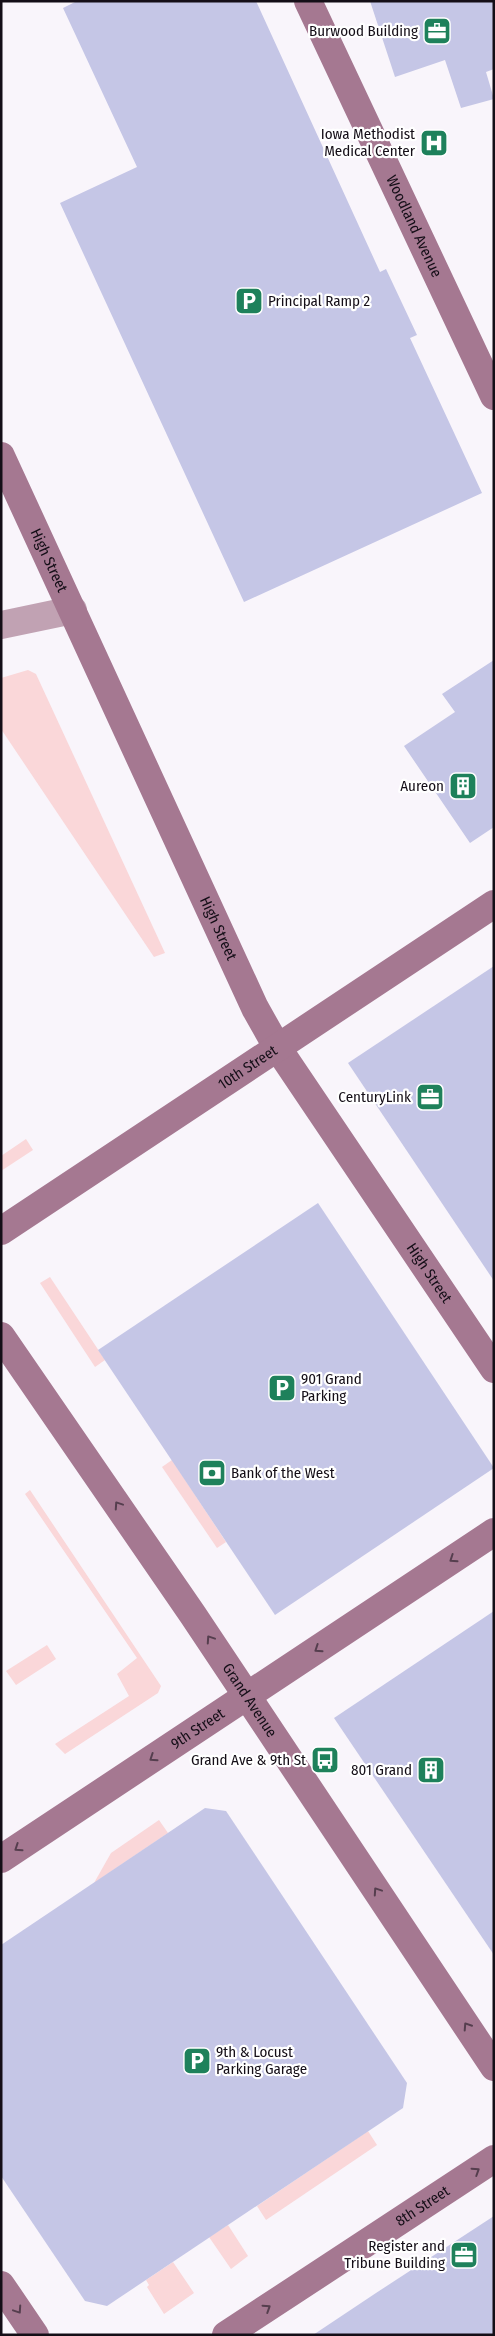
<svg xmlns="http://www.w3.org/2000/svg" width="495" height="2336" viewBox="0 0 495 2336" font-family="'Fira Sans Condensed',sans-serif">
<rect width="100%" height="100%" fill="#f9f5fb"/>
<g fill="#fad7d9">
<polygon points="28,670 36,674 165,953 154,957 1,729 1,678"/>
<polygon points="26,1139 33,1150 1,1171 1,1156"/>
<polygon points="50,1277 105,1360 95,1367 40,1283"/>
<polygon points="172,1460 226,1542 217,1548 162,1467"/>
<polygon points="30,1490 161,1686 158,1693 65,1754 55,1744 129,1696 117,1674 137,1658 25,1494"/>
<polygon points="47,1645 56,1659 16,1685 6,1671"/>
<polygon points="159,1820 168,1833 94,1883 111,1853"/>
<polygon points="368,2131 377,2145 266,2220 257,2206"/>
<polygon points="228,2225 248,2256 231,2269 209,2237"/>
<polygon points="173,2262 194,2293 164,2314 147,2287 149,2285 146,2280"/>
</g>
<g fill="#c5c6e6">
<polygon points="77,1 256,1 380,272 386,269 417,335 410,338 482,493 244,602 60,203 137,167 63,8"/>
<polygon points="370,1 494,1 494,69 486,72 494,99 461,108 445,60 395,77"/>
<polygon points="494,660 494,827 470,843 404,746 455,712 442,694"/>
<polygon points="494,966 494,1281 348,1063"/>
<polygon points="318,1203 494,1468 275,1615 98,1350"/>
<polygon points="494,1611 494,1955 334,1718"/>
<polygon points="205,1808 226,1811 407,2083 403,2108 107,2306 85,2301 1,2176 1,1945"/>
<polygon points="494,2216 494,2335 313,2335 376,2293"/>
</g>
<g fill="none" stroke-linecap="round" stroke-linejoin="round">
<polyline stroke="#c1a2b3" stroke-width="28" points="1,625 73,610"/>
<g stroke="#a57891" stroke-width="28">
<path id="s1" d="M308 1 494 396"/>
<path id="s2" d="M1 456 255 1008 277 1047 494 1369"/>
<path id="s3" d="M1 1231 494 904"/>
<path id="s4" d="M1 1336 193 1615 494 2067"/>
<path id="s5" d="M1 1859 494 1532"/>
<polyline points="1,2285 35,2335"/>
<path id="s6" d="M226 2335 494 2159"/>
</g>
</g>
<defs><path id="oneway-chevron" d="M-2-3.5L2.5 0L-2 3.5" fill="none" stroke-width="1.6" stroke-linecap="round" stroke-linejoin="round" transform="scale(1.25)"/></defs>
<g stroke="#553e4e">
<use href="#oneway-chevron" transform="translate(118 1505) rotate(-124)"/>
<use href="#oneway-chevron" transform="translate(453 1559) rotate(146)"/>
<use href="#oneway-chevron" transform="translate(210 1639) rotate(-124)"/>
<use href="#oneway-chevron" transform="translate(318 1649) rotate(146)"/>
<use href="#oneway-chevron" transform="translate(153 1758) rotate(146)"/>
<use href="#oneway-chevron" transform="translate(18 1848) rotate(146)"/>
<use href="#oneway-chevron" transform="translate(377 1891) rotate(-124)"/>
<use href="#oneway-chevron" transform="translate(467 2026) rotate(-123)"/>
<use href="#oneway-chevron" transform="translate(476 2171) rotate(-33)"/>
<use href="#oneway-chevron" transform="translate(267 2308) rotate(-33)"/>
<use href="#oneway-chevron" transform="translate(18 2310) rotate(56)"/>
</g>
<defs>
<symbol id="office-square" viewBox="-11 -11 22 22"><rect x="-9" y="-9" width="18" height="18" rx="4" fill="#1e815b" stroke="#fff"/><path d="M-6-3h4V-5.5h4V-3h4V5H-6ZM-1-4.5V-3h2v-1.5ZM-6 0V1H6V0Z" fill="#fff"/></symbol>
<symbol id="hospital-square" viewBox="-11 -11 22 22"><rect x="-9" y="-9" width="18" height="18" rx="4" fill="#1e815b" stroke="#fff"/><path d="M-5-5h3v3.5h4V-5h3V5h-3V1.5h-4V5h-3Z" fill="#fff"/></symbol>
<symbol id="parking-square" viewBox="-11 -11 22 22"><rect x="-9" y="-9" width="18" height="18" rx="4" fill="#1e815b" stroke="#fff"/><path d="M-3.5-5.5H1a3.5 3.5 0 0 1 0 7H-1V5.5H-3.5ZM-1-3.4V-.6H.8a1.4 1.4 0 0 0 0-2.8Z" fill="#fff"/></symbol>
<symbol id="building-square" viewBox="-11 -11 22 22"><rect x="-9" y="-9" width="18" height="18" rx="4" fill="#1e815b" stroke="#fff"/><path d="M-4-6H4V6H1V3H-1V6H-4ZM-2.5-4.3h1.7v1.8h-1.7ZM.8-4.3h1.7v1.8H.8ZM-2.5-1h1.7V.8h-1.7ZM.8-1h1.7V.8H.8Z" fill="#fff"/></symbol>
<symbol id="bank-square" viewBox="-11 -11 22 22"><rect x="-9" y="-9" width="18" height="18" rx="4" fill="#1e815b" stroke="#fff"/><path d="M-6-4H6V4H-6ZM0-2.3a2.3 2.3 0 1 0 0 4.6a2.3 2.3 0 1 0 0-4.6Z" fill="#fff"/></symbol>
<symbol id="bus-square" viewBox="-11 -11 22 22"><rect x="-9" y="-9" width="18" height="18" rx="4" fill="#1e815b" stroke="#fff"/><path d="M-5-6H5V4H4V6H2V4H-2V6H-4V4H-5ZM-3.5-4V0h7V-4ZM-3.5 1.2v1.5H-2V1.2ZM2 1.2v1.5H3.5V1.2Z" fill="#fff"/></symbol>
</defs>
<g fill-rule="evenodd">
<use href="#office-square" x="421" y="15" width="32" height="32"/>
<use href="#hospital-square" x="418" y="127" width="32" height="32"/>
<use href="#parking-square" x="233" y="285" width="32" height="32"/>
<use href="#building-square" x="447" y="770" width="32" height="32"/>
<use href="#office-square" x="414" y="1081" width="32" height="32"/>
<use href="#parking-square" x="266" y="1372" width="32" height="32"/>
<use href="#bank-square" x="196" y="1457" width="32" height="32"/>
<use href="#bus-square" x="309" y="1744" width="32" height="32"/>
<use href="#building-square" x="415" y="1754" width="32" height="32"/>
<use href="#parking-square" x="181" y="2045" width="32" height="32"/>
<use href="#office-square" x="448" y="2239" width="32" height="32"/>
</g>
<g text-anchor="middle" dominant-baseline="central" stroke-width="4.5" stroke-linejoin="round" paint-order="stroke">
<g font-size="15" fill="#140e17" stroke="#fff" text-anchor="end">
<text x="418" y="31">Burwood Building</text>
<text x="415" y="134">Iowa Methodist<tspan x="415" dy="17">Medical Center</tspan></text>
<text x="268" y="301" text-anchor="start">Principal Ramp 2</text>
<text x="444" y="786">Aureon</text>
<text x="411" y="1097">CenturyLink</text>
<text x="301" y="1379" text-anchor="start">901 Grand<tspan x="301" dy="17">Parking</tspan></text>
<text x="231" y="1473" text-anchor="start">Bank of the West</text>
<text x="306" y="1760">Grand Ave &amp; 9th St</text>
<text x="412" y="1770">801 Grand</text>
<text x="216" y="2052" text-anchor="start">9th &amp; Locust<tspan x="216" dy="17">Parking Garage</tspan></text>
<text x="445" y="2246">Register and<tspan x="445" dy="17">Tribune Building</tspan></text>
</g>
<g font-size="15" fill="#140e17" stroke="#fff">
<text stroke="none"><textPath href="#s1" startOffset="249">Woodland Avenue</textPath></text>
<text stroke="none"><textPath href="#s2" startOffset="115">High Street</textPath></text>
<text stroke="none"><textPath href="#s2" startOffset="520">High Street</textPath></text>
<text stroke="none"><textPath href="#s3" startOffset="296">10th Street</textPath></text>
<text stroke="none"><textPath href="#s2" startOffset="925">High Street</textPath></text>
<text stroke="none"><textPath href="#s4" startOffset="441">Grand Avenue</textPath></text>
<text stroke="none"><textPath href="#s5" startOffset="236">9th Street</textPath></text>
<text stroke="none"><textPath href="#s6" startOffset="235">8th Street</textPath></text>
</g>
</g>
<rect width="495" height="2336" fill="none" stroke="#140e17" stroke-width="5"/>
</svg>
